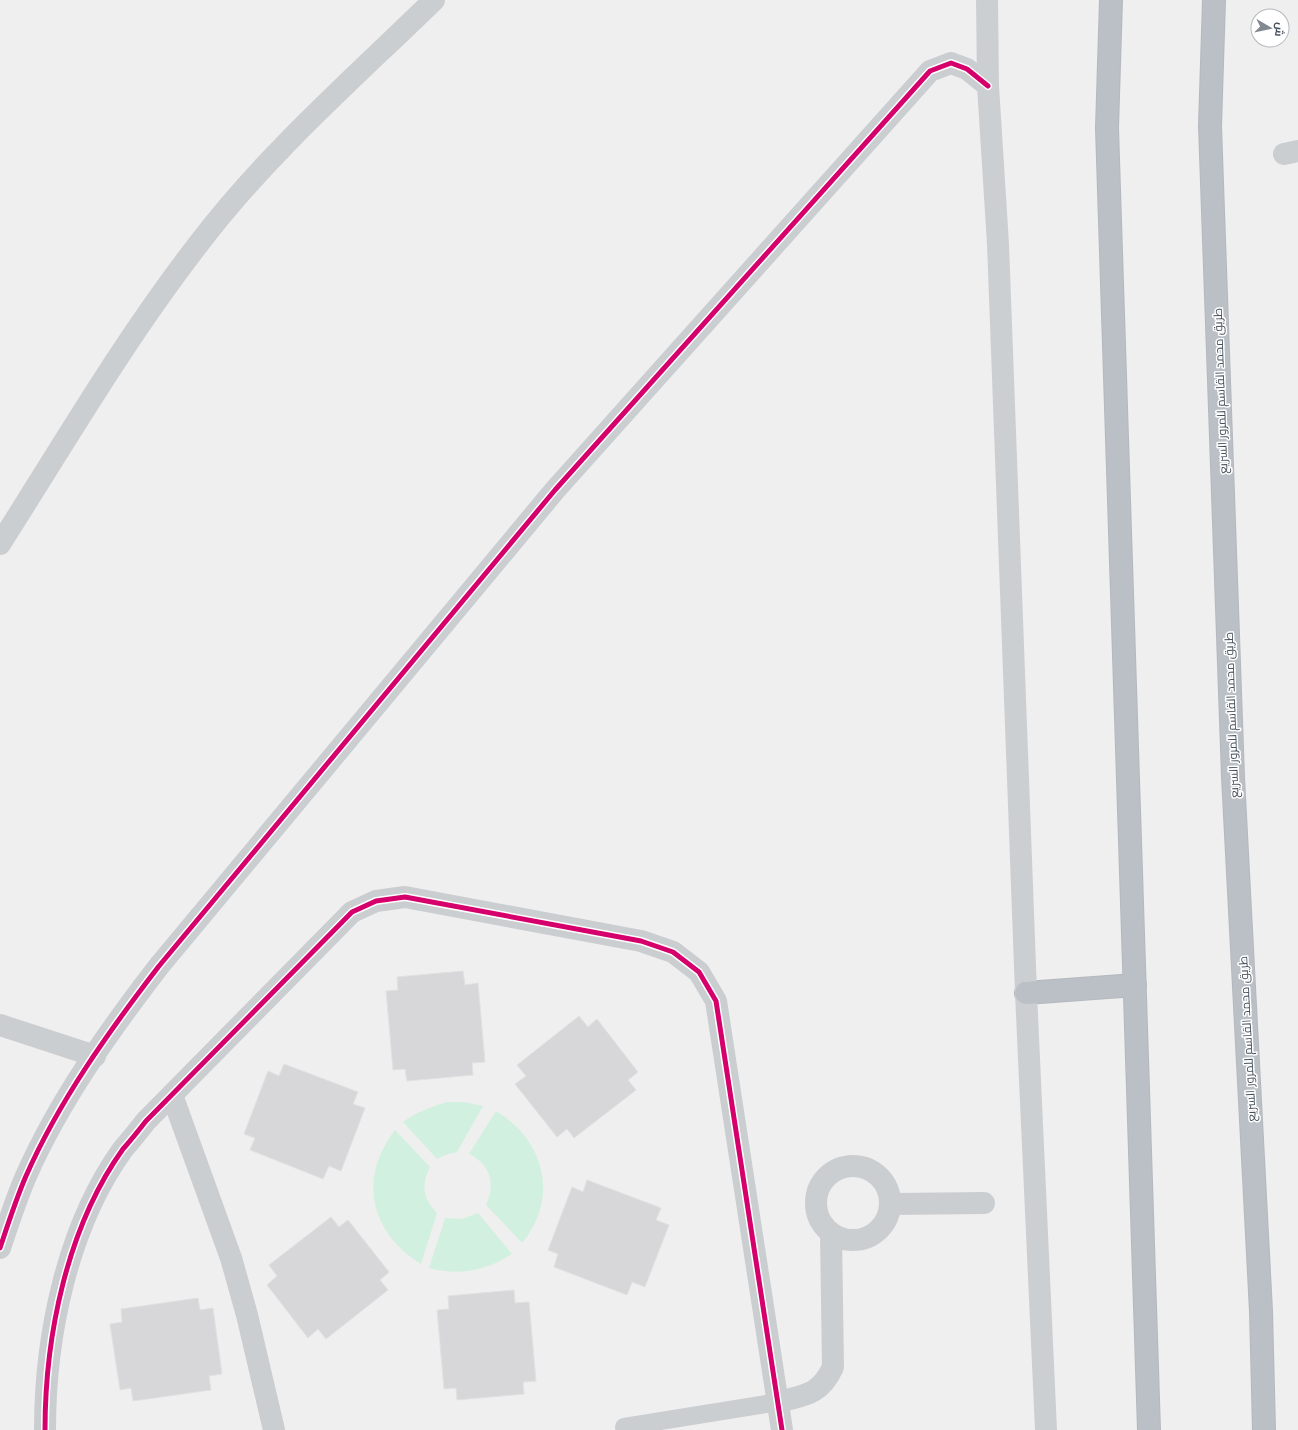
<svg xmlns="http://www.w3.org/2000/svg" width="1298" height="1430" viewBox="0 0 1298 1430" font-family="Quicksand,Cairo,sans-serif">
<rect width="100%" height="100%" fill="#f0efef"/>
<g fill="#d2f0df">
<path d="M447 1102H464L483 1106 457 1152 445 1155 437 1159 403 1122C417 1112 430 1107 447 1102Z"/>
<path d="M496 1111C544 1140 560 1197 522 1243L486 1205C496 1183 490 1164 469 1154Z"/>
<path d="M395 1130 430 1167C421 1184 423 1199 437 1213L421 1264C370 1232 358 1178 395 1130Z"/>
<path d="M478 1213 512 1254C486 1271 459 1276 429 1268L445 1218 462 1219Z"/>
</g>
<g fill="#d7d7d9" stroke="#e1e1e2">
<polygon points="463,971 465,985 478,983 485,1062 472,1063 473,1075 407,1081 405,1069 393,1070 386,991 398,990 397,977"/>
<polygon points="579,1016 588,1027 597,1019 638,1072 628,1080 636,1090 574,1138 567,1129 557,1137 515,1084 526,1076 517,1065"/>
<polygon points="284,1064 358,1092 353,1104 365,1108 341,1171 329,1166 323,1179 250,1150 255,1138 244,1134 268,1071 279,1076"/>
<polygon points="587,1180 661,1208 656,1220 669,1225 645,1287 632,1282 627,1295 554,1267 558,1254 548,1250 572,1187 583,1192"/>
<polygon points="331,1217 339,1227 348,1220 389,1272 380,1280 388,1290 326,1339 318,1329 308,1338 267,1285 277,1276 269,1265"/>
<polygon points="514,1290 515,1303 529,1302 536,1381 523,1382 524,1394 457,1400 456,1388 444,1389 437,1310 449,1309 448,1296"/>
<polygon points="198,1298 200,1310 213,1308 222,1374 209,1376 211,1390 133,1401 131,1388 120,1390 110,1324 122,1322 121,1309"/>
</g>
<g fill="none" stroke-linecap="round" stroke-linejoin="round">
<defs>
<g id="highway">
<polyline points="1111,0 1107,128 1149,1430"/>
<polyline points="1214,0 1210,126 1233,777 1261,1311 1264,1430"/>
<polyline points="1026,993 1135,985"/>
</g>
</defs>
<use href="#highway" stroke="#b4b9bf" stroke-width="24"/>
<polyline stroke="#cbced0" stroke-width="18" points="624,1427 778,1402"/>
<g stroke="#cbced0" stroke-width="22">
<polyline points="1284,154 1298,151"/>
<path d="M0 544C65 442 126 337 200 242 268 153 354 78 434 0"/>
<polyline points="0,1025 95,1056"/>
<polyline points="172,1095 231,1258 247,1315 274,1430"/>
<circle cx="853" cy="1203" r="37"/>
<polyline points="891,1204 984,1203"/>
<path d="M0 1248C8 1224 16 1199 26 1176 59 1101 109 1031 159 966L555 490 930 71 951 63 967 69 988 86"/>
<path d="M778 1402C805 1395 820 1395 833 1367L831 1234"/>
<path d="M45 1430C45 1336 67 1227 123 1149 131 1140 139 1130 146 1121L352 912 376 901 405 897 641 941 673 952 699 972 716 1001 782 1430"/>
</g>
<polyline stroke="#cccfd2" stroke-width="22" points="987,0 988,86 998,244 1026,993 1046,1430"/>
<use href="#highway" stroke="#bbc0c6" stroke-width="22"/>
<defs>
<g id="cycleway">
<path d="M0 1248C8 1224 16 1199 26 1176 59 1101 109 1031 159 966L555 490 930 71 951 63 967 69 988 86"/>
<path d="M45 1430C45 1336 67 1227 123 1149 131 1140 139 1130 146 1121L352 912 376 901 405 897 641 941 673 952 699 972 716 1001 782 1430"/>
</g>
</defs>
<use href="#cycleway" stroke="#fff" stroke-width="8"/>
<use href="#cycleway" stroke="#d6006c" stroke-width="5"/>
</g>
<g text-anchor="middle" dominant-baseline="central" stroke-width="3" stroke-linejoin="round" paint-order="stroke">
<g font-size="12" fill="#46515c" stroke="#fff">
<text transform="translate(1220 391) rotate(-92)">طريق محمد القاسم للمرور السريع</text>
<text transform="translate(1231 715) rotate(-92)">طريق محمد القاسم للمرور السريع</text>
<text transform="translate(1247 1039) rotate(-93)">طريق محمد القاسم للمرور السريع</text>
</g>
</g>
<g transform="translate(1270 28) rotate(99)"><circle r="19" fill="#ffffff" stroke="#b5b9be"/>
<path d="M0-3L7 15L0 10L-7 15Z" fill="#82888f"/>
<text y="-6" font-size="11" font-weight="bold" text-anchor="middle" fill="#46515c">ش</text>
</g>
</svg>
